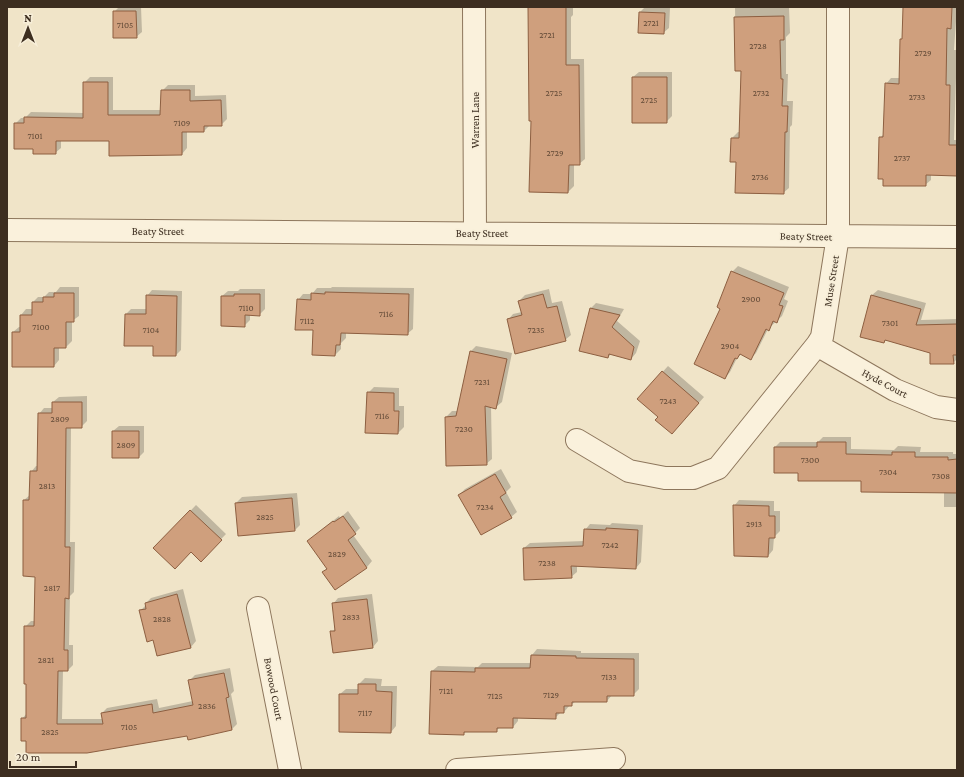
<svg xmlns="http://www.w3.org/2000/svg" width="964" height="777" font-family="'Crimson Pro',serif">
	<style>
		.shadow { fill: #0003 }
		.building { fill: #cf9f7d; stroke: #8d5f41 }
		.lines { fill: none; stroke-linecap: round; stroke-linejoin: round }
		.minor-casing { stroke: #8d765c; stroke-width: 24 }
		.minor { stroke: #faf1dc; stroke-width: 22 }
		.labels { text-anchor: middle; stroke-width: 3; stroke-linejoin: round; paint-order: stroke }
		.number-label { font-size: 9px; fill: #624a37 }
		.street-label { font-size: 11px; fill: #3d2e20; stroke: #f7eed8 }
	</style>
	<rect width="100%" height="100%" fill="#f0e4c8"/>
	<path class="shadow" d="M 119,7 L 141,7 L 142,32 L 136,37 L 114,12 Z
		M 529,7 L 573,7 L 573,15 L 571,17 L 571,59 L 584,59 L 585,159 L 579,164 L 574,164 L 574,186 L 568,192 L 530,191 L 532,120 Z
		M 645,7 L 670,8 L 669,28 L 663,33 L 640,12 Z
		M 735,7 L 789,7 L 790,33 L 786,37 L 786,74 L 788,74 L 787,101 L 793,101 L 792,125 L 790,127 L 789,188 L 783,193 L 737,161 L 732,138 L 738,132 L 740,132 L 742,70 L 736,70 Z
		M 904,7 L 957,7 L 954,50 L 957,50 L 957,78 L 956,78 L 954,140 L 957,140 L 957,175 L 931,174 L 931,180 L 925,185 L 880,138 L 884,134 L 886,84 L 891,78 L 900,78 L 901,40 L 903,38 Z
		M 639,72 L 672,72 L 672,116 L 666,122 L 633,77 Z
		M 90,77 L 113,77 L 113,110 L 162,110 L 162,91 L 168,85 L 195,85 L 195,96 L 226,95 L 227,119 L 221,125 L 210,125 L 204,131 L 187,131 L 187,148 L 182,154 L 110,140 L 61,140 L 61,148 L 55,153 L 34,148 L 15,124 L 21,118 L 25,118 L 31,112 L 84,113 L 84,83 Z
		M 738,266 L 789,287 L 784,299 L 788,301 L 782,316 L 768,329 L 756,353 L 751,358 L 741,354 L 737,358 L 730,372 L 725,378 L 722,308 L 732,272 Z
		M 60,287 L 79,287 L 79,316 L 72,321 L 72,341 L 66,347 L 59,347 L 59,360 L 54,366 L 13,332 L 19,327 L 21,327 L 21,315 L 26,309 L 33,309 L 33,302 L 38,297 L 44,297 L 49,292 L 56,292 Z
		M 332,287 L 414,288 L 413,329 L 407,334 L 346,333 L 346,338 L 341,343 L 341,349 L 335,355 L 314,329 L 298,300 L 303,294 L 312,294 L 317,288 L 331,288 Z
		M 240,289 L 265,289 L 265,309 L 260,314 L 250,314 L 250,320 L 244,326 L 222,296 L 228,291 L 238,291 Z
		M 549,289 L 552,303 L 562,301 L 571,335 L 565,340 L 508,320 L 513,314 L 522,312 L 519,301 L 525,295 Z
		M 152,290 L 182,291 L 181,350 L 176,355 L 154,345 L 126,314 L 131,309 L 147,309 L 147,296 Z
		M 878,290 L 926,303 L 921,320 L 957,319 L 957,359 L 953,363 L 931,352 L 886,340 L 884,342 L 861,336 L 872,295 Z
		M 596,303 L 624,309 L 617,321 L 640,341 L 636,353 L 631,359 L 611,354 L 608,357 L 581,350 L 591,308 Z
		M 476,346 L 512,353 L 502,402 L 496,407 L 491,406 L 492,459 L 486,464 L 446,417 L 452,411 L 458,411 L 470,352 Z
		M 668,366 L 704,397 L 678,427 L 659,417 L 638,399 Z
		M 374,387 L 399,388 L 399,406 L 404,406 L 404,427 L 398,433 L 366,432 L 368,393 Z
		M 87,396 L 87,421 L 81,427 L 71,427 L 70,542 L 75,542 L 74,592 L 70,596 L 69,645 L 73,645 L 73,665 L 68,670 L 63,670 L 62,719 L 103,719 L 102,713 L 107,708 L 157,699 L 159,708 L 193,701 L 189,681 L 195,675 L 230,668 L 234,691 L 231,694 L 237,724 L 232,729 L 188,739 L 188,735 L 27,740 L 22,719 L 27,713 L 25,627 L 31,621 L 35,621 L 36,576 L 24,500 L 30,495 L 31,472 L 36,466 L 38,466 L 39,414 L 44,408 L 53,408 L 53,402 L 59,397 Z
		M 119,426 L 144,426 L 144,452 L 139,457 L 113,431 Z
		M 823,437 L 851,437 L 851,449 L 894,450 L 898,446 L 921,447 L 920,452 L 953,452 L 953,454 L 957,454 L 957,507 L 944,507 L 944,492 L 862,480 L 799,472 L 775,447 L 780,442 L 818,442 Z
		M 501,469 L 511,487 L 506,492 L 517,512 L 511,517 L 459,495 L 465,489 Z
		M 297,493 L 300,525 L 295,530 L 236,503 L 242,497 Z
		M 739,500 L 774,501 L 774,511 L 780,511 L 780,531 L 774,537 L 773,550 L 768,556 L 734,506 Z
		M 196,505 L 226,534 L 201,560 L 191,551 L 155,548 Z
		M 348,511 L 360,528 L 353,535 L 372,561 L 367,567 L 336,589 L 324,572 L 327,568 L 308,541 L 339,516 L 340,518 Z
		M 612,523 L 643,525 L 641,562 L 636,568 L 577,565 L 577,572 L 571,577 L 524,548 L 530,543 L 584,541 L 585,530 L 590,524 L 610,525 Z
		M 183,589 L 196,641 L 191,647 L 154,639 L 140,611 L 146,605 L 146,603 L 151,598 Z
		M 372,594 L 378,641 L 373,647 L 332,632 L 336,628 L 333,604 L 338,598 Z
		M 537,649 L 581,651 L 581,653 L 639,653 L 639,689 L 633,695 L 612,695 L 607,701 L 576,701 L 571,705 L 570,705 L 564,712 L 561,712 L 555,718 L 518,717 L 518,721 L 513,727 L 500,727 L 496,731 L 467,731 L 463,734 L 432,671 L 438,666 L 478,667 L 482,663 L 531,663 L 532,655 Z
		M 365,678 L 382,679 L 381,686 L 397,686 L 396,726 L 391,732 L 340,694 L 346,689 L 359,689 L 359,684 Z"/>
	<path class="building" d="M 528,7 L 566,7 L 566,65 L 579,65 L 580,165 L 569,165 L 568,193 L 529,192 L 531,121 L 529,121 Z
		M 903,7 L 952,7 L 951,29 L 947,28 L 946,85 L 950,85 L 949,145 L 957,145 L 957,176 L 926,175 L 926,186 L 883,186 L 883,179 L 878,179 L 879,137 L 883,137 L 885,83 L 899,84 L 900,39 L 902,39 Z
		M 113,11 L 136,11 L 137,38 L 113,38 Z
		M 639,12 L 665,13 L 664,34 L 638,33 Z
		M 784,16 L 784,40 L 780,40 L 781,79 L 783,79 L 782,106 L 788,106 L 787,132 L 785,132 L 784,194 L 735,193 L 736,162 L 730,162 L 731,138 L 739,138 L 741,71 L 735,71 L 734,17 Z
		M 632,77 L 667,77 L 667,123 L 632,123 Z
		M 83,82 L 108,82 L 108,115 L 160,115 L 161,90 L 190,90 L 190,101 L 221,100 L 222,126 L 204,126 L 204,132 L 182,132 L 182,155 L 109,156 L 109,141 L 56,141 L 56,154 L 33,154 L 33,149 L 14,149 L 14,123 L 24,123 L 24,117 L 83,118 Z
		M 731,271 L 784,293 L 779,305 L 783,306 L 777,323 L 773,321 L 769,331 L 766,329 L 751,360 L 740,354 L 737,359 L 735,358 L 725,379 L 694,364 L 720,309 L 717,307 Z
		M 325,292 L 409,294 L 408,335 L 341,333 L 340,345 L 336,345 L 335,356 L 312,355 L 313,330 L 295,330 L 297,299 L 311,300 L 311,293 L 325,294 Z
		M 54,293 L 74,293 L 74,322 L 66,322 L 66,348 L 54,348 L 54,367 L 12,367 L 12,332 L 20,332 L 20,315 L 32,315 L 32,302 L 43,302 L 43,297 L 54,297 Z
		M 234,294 L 260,294 L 260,316 L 245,315 L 245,327 L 221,326 L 221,296 L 234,296 Z
		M 543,294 L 547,308 L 557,306 L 566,341 L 515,354 L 507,319 L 522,315 L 518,301 Z
		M 146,295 L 177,296 L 176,356 L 153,356 L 153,346 L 124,346 L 125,314 L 146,314 Z
		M 871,295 L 921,309 L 916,325 L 957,324 L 957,355 L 953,355 L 954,364 L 930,364 L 930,353 L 885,340 L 884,343 L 860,337 Z
		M 590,308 L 620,315 L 612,327 L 634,347 L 631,360 L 609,354 L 608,358 L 579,351 Z
		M 470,351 L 507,359 L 496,409 L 485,406 L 487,465 L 446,466 L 445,417 L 456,416 Z
		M 662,371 L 699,403 L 672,434 L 655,420 L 658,417 L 637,399 Z
		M 367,392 L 394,393 L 394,411 L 399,411 L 398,434 L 365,433 Z
		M 52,402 L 82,402 L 82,428 L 66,428 L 65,547 L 70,547 L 69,599 L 65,598 L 64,650 L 68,650 L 68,671 L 58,671 L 57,724 L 103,724 L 101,713 L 152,704 L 153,713 L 193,705 L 188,680 L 224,673 L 229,697 L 226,698 L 232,730 L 188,740 L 187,736 L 87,753 L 26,753 L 26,741 L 21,741 L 21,718 L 26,718 L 26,684 L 24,684 L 24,626 L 34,626 L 35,577 L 23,576 L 23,500 L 29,500 L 30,471 L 37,471 L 38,413 L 52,413 Z
		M 112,431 L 139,431 L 139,458 L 112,458 Z
		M 817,442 L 846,442 L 846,454 L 892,455 L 892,452 L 915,452 L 915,457 L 948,457 L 948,460 L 957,459 L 957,493 L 861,492 L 861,481 L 798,481 L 798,473 L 774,473 L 774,447 L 817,447 Z
		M 495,474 L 506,493 L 500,497 L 512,518 L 481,535 L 458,495 Z
		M 292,498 L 295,531 L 238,536 L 235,503 Z
		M 733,505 L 769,506 L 769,516 L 775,516 L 775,538 L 769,538 L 768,557 L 734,556 Z
		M 190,510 L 222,540 L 201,562 L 191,552 L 175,569 L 153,548 Z
		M 343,516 L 356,534 L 348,540 L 367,568 L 335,590 L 322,572 L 327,569 L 307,541 L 333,521 L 334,522 Z
		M 606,528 L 638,530 L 636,569 L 571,566 L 572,578 L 524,580 L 523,548 L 583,546 L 584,529 L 606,530 Z
		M 177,594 L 191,648 L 157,656 L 153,640 L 147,642 L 139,610 L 146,609 L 145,603 Z
		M 367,599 L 373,648 L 333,653 L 330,631 L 335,631 L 332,603 Z
		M 531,655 L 576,656 L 576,658 L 634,659 L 634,696 L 607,696 L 607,702 L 572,702 L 572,706 L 564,706 L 564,713 L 556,713 L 556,719 L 513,718 L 513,728 L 497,728 L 497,732 L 464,732 L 464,735 L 429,734 L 431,671 L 475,672 L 475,668 L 530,668 Z
		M 358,684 L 376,684 L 376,691 L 392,692 L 391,733 L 339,732 L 339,694 L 358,694 Z"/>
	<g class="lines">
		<defs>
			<path id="minor" d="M 474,7 L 475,233
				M 7,230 L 957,237
				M 817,345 L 895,390 L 936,407 L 957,410
				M 577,440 L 629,471 L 665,478 L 693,478 L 718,468 L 817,345 L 822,337 L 838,236 L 838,7
				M 258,608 L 290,770
				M 457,770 L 614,759"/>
		</defs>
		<use href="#minor" class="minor-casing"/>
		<use href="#minor" class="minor"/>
	</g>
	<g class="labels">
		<g class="number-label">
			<text x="651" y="26">2721</text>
			<text x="125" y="28">7105</text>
			<text x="547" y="38">2721</text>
			<text x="758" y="49">2728</text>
			<text x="923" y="56">2729</text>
			<text x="554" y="96">2725</text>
			<text x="761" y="96">2732</text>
			<text x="917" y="100">2733</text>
			<text x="649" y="103">2725</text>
			<text x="182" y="126">7109</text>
			<text x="35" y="139">7101</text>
			<text x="555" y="156">2729</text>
			<text x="902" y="161">2737</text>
			<text x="760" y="180">2736</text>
			<text x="751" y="302">2900</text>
			<text x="246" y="311">7110</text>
			<text x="386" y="317">7116</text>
			<text x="307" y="324">7112</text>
			<text x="890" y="326">7301</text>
			<text x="41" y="330">7100</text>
			<text x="151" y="333">7104</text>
			<text x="536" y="333">7235</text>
			<text x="730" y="349">2904</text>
			<text x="482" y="385">7231</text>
			<text x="668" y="404">7243</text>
			<text x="382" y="419">7116</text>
			<text x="60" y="422">2809</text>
			<text x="464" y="432">7230</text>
			<text x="126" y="448">2809</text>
			<text x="810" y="463">7300</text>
			<text x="888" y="475">7304</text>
			<text x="941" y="479">7308</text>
			<text x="47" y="489">2813</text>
			<text x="485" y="510">7234</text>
			<text x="265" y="520">2825</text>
			<text x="754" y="527">2913</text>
			<text x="610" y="548">7242</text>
			<text x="337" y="557">2829</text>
			<text x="547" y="566">7238</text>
			<text x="52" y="591">2817</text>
			<text x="351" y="620">2833</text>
			<text x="162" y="622">2828</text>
			<text x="46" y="663">2821</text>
			<text x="609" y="680">7133</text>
			<text x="446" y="694">7121</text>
			<text x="551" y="698">7129</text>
			<text x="495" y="699">7125</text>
			<text x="207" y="709">2836</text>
			<text x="365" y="716">7117</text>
			<text x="129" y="730">7105</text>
			<text x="50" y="735">2825</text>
		</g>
		<g class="street-label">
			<text transform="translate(475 120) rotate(-90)" y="4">Warren Lane</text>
			<text x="158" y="235">Beaty Street</text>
			<text x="482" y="237">Beaty Street</text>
			<text transform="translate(806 236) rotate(1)" y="4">Beaty Street</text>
			<text transform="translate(831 281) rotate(-81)" y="4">Muse Street</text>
			<text transform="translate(885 383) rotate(28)" y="4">Hyde Court</text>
			<text transform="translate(274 689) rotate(79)" y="4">Bowood Court</text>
		</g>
	</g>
	<rect width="964" height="777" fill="none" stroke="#3d2e20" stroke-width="16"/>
	<g transform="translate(28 28)" stroke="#f7eed8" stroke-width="3" paint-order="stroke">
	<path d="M0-3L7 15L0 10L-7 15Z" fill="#3d2e20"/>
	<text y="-6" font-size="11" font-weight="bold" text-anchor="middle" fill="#3d2e20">N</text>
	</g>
	<path d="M10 761v6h66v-6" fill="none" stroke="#3d2e20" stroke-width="2"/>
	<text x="16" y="761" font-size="12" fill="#3d2e20" stroke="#f7eed8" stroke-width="3" paint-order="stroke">20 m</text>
</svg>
